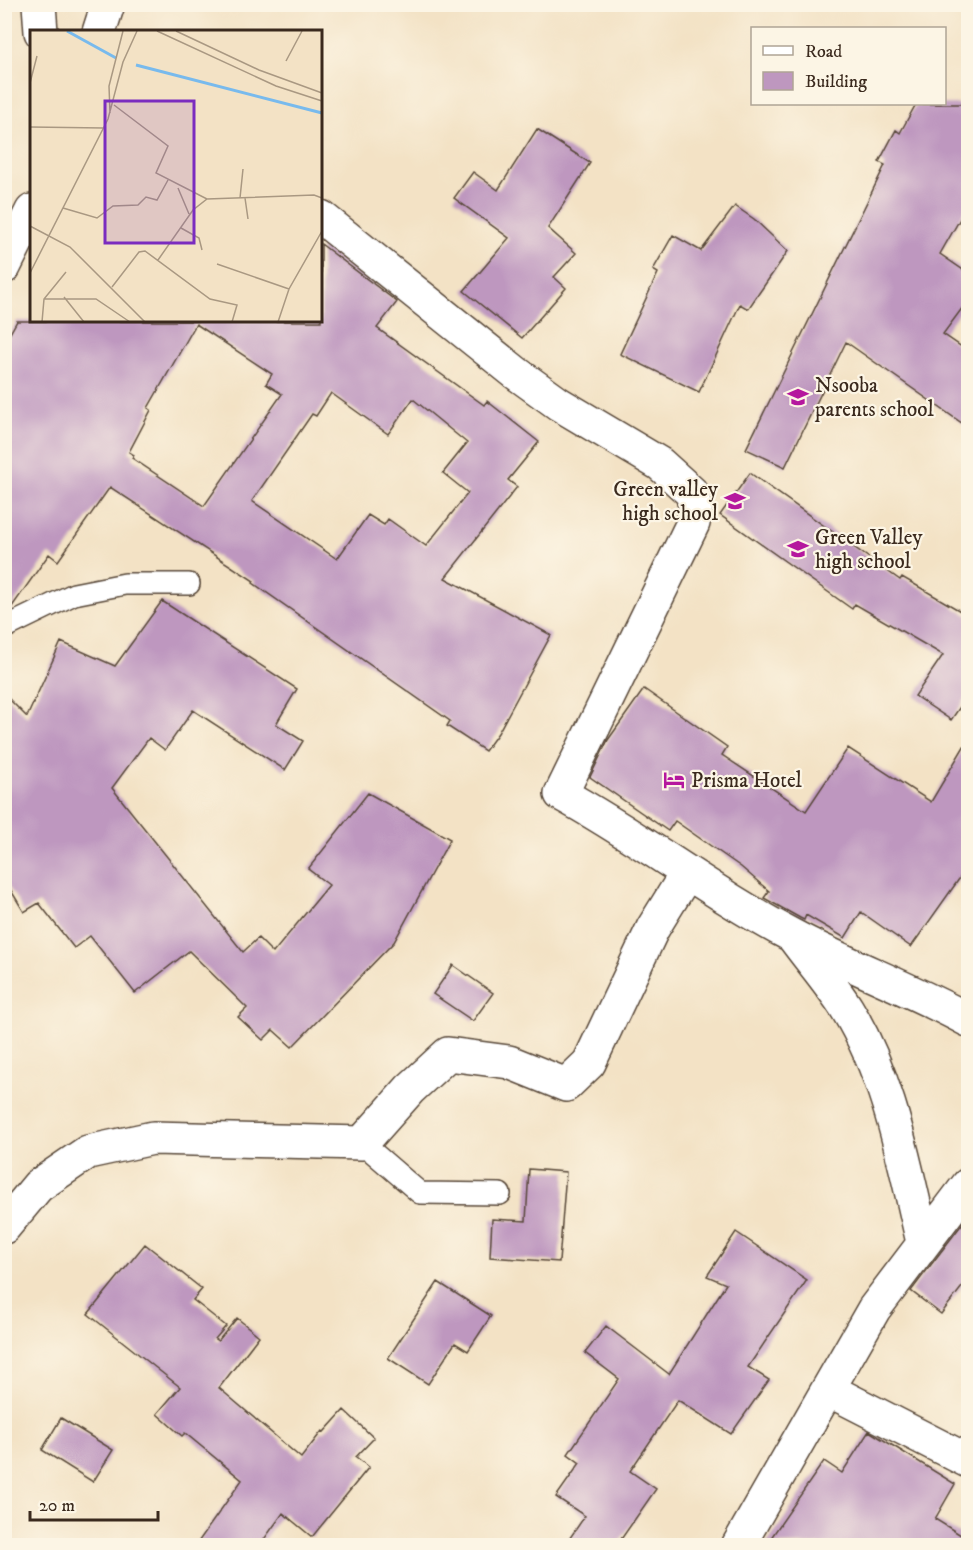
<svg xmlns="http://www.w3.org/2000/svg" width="973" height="1550" font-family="'IM FELL DW Pica',serif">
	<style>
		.building { fill: #be97bf; fill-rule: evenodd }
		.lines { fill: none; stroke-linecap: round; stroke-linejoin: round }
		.service-casing { stroke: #574637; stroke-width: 24 }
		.minor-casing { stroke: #574637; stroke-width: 36 }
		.tertiary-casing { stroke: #574637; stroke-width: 36 }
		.service { stroke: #fff; stroke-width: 21 }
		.minor { stroke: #fff; stroke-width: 33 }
		.tertiary { stroke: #fff; stroke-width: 33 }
		.labels { text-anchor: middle; stroke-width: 4.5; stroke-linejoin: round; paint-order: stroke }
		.poi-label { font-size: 21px; fill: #3b2a1e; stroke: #fcf5e5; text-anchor: start }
		.inset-river { fill: none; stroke: #78baed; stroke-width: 3 }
		.inset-road { fill: none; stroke: #a99882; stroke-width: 1.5 }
		.view { fill: #7b2cbf; fill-opacity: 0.15; stroke: #7b2cbf; stroke-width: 3 }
		.inset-edge { fill: none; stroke: #3b2a1e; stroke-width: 3 }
	</style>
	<rect width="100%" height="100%" fill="#fcf5e5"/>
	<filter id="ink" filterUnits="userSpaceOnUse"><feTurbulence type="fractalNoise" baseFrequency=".0167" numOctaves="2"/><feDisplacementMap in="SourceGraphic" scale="12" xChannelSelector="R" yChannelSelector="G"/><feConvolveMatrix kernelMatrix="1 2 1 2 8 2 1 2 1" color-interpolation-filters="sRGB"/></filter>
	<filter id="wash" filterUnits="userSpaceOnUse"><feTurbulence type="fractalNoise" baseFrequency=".008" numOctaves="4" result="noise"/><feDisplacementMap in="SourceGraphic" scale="24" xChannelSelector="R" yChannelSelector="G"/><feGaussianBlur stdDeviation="1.35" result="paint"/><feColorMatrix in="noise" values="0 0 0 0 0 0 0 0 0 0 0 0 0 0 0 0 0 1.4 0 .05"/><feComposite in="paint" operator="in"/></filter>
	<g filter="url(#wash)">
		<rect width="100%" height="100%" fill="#f3e2c5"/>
		<g id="blocks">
			<path class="building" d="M 916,104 L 969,104 L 969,203 L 940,254 L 969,274 L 969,299 L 943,334 L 969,352 L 969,428 L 846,342 L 785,467 L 746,449 L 885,165 L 879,162 L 896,130 L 900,133 Z
				M 537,129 L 590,163 L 548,228 L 576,253 L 554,277 L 566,288 L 522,338 L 464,291 L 509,238 L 454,198 L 473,172 L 498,190 Z
				M 735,206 L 754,219 L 788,251 L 748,309 L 740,304 L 699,392 L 620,354 L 658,273 L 653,270 L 673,235 L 701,251 Z
				M 321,244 L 397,302 L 377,328 L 484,405 L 487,401 L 539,442 L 508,480 L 517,487 L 445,578 L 551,635 L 498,733 L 485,751 L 447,726 L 450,721 L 253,583 L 254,581 L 110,487 L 58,561 L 49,554 L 9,611 L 4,614 L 4,344 L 17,321 L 321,321 ZM 196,324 L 272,374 L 266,384 L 282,394 L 204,506 L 132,458 L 134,455 L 129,452 L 151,410 L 148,408 ZM 331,393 L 388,434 L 413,399 L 467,443 L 443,473 L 468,493 L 426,546 L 388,519 L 384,525 L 368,515 L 337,559 L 252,501 L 312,414 L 316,416 Z
				M 750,473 L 900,580 L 902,577 L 969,616 L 969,694 L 951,720 L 915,696 L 943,655 L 855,604 L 852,609 L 720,515 Z
				M 162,601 L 297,689 L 276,724 L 303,741 L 285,770 L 193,710 L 165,750 L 149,738 L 112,788 L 243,952 L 258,938 L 273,953 L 329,885 L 308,869 L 368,793 L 450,839 L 394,942 L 292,1047 L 273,1030 L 263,1040 L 238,1017 L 247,1008 L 189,951 L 135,993 L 90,936 L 74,948 L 39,903 L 24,912 L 4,879 L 4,694 L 27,717 L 61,642 L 115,666 Z
				M 644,689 L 727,747 L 722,755 L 806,811 L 848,748 L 931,802 L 969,738 L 969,865 L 911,947 L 861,912 L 845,938 L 806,915 L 804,920 L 800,918 L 764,898 L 769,891 L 741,867 L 675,821 L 668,831 L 590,777 L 608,740 Z
				M 453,965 L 493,993 L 473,1021 L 433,994 Z
				M 529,1169 L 566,1172 L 559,1262 L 490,1257 L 492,1219 L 526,1221 Z
				M 969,1215 L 969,1278 L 941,1314 L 911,1291 Z
				M 736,1232 L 807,1280 L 748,1367 L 769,1380 L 731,1434 L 678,1400 L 630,1471 L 656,1489 L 617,1545 L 565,1545 L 585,1516 L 556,1497 L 580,1463 L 568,1454 L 619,1379 L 585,1353 L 606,1326 L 669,1374 L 726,1284 L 707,1276 Z
				M 145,1244 L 202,1289 L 193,1300 L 226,1326 L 215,1339 L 218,1341 L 237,1318 L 259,1336 L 219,1388 L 301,1458 L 322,1431 L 324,1432 L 344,1410 L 374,1438 L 356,1457 L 369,1467 L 312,1537 L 283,1513 L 260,1545 L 196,1545 L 242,1480 L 185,1433 L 182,1436 L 157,1414 L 180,1387 L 88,1314 Z
				M 438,1282 L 491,1316 L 468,1351 L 455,1343 L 428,1384 L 388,1358 Z
				M 61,1418 L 113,1450 L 93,1482 L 42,1450 Z
				M 869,1431 L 955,1484 L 935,1519 L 969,1540 L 969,1545 L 766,1545 L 824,1461 L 842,1473 Z"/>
		</g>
	</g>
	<g filter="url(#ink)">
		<use href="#blocks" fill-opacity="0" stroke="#574637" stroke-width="1.5"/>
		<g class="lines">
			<defs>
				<path id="service" d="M 4,628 L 74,594 L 125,584 L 189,584
					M 362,1143 L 420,1193 L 500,1194"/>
				<path id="minor" d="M 39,4 L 41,32
					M 321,217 L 516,373 L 559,404 L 660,464 L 692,493 L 696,510 L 693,523 L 561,794 C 640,837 711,893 791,935 C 849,966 911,989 968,1020
					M 795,939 C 812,962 832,985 847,1009 C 890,1079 904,1163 923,1242
					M 4,1227 L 38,1186 L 88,1152 L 153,1138 L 362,1143 L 410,1089 L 448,1054 L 509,1062 L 566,1085 L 589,1063 L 653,928 L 687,873
					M 829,1390 L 968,1461
					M 738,1546 L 874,1309 L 968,1185"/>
				<path id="tertiary" d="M 99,32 L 108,4
					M 4,267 L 32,211"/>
			</defs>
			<use href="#service" class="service-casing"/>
			<use href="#minor" class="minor-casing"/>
			<use href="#tertiary" class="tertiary-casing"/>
			<use href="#service" class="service"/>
			<use href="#minor" class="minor"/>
			<use href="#tertiary" class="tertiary"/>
		</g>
	</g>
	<defs>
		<symbol id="school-bare" viewBox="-9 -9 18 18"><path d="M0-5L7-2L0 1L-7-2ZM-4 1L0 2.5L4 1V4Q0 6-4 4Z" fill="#b5179e" stroke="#fcf5e5" stroke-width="2.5" paint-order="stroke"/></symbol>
		<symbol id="hotel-bare" viewBox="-9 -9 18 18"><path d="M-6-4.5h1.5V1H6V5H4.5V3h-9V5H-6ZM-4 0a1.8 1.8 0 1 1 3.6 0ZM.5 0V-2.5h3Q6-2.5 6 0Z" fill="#b5179e" stroke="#fcf5e5" stroke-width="2.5" paint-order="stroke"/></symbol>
	</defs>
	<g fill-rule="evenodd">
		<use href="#school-bare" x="783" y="382" width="30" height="30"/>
		<use href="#school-bare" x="720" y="486" width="30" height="30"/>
		<use href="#school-bare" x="783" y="534" width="30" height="30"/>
		<use href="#hotel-bare" x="659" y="765" width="30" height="30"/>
	</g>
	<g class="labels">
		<g class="poi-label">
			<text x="815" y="392">Nsooba<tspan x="815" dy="24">parents school</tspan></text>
			<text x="718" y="496" text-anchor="end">Green valley<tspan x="718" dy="24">high school</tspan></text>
			<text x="815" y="544">Green Valley<tspan x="815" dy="24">high school</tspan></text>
			<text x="691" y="787">Prisma Hotel</text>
		</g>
	</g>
	<g transform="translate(30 30)">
		<rect width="292" height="292" fill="#f3e2c5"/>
		<path class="inset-river" d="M 37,1 L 86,28M 106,35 L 292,83"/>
		<path class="inset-road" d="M 127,1 L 246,56 L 292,71M 146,1 L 229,40 L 292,63M 256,31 L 272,1M 0,53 L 7,26M 84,75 L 138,116 L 126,143 L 177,169M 80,83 L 79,56 L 93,1M 0,97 L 74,98M 148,158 L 159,184M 210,168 L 213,139M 215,168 L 218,189M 33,178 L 67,188 L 83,176 L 108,175 L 116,167 L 127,170 L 138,150M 0,196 L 40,217 L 115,292M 151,198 L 169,208 L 172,220M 128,230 L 163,180 L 177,169 L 284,165 L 292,168M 187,234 L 259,259M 0,243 L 78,89 L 93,32 L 107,1M 82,257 L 109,222 L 115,221 L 180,269 L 207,275 L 202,292M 34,267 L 54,292M 14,269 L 66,269 L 100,292M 12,292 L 14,269 L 36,242M 248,292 L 259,259 L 292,201"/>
		<path class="view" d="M 75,71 L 164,71 L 164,213 L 75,213 Z"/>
		<rect width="292" height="292" class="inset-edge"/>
	</g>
	<rect width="973" height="1550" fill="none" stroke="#fcf5e5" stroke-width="24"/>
	<rect x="751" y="27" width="195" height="78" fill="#fcf5e5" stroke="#afa495" stroke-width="1.5"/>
	<rect x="763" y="46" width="30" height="9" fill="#ffffff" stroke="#afa495" stroke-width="1.5"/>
	<text x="805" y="57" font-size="18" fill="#3b2a1e">Road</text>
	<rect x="763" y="72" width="30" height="18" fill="#be97bf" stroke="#afa495" stroke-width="1.5"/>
	<text x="805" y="87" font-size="18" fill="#3b2a1e">Building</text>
	<path d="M30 1511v9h128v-9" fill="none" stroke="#3b2a1e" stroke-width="3"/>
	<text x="39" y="1511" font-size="18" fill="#3b2a1e" stroke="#fcf5e5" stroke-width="4.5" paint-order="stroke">20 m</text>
</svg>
